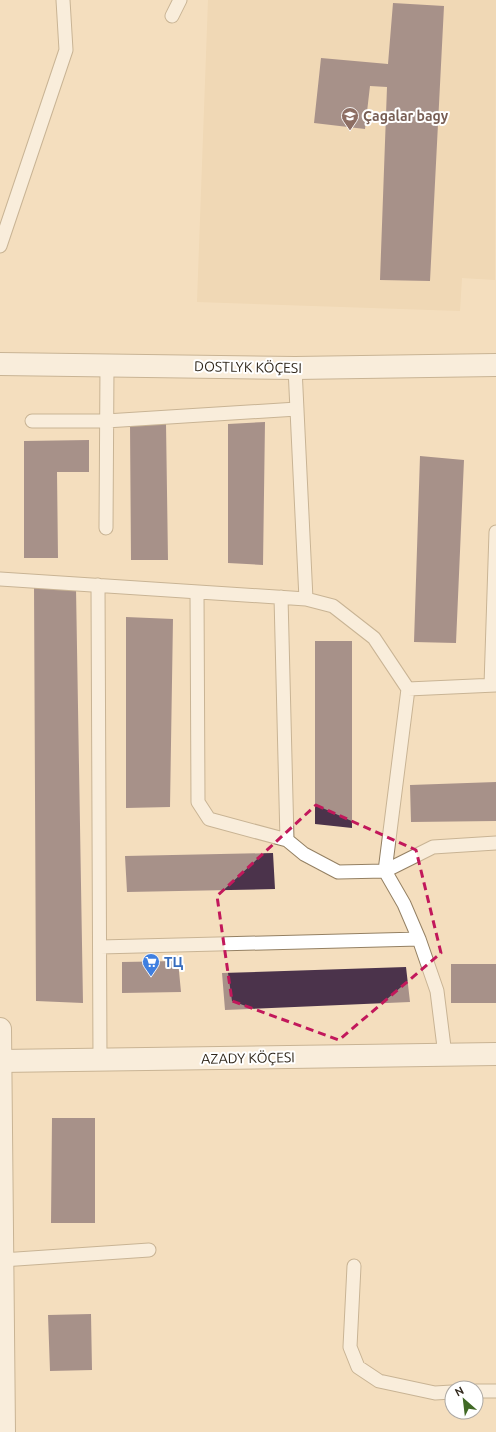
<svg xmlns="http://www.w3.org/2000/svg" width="496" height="1432" font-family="Ubuntu,sans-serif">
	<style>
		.built { fill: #ebd0aa }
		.building { fill: #4b334b }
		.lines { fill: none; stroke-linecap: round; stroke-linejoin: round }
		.lane-casing { stroke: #948063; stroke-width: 15 }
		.street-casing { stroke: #948063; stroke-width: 24 }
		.secondary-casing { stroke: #948063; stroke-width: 24 }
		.lane { stroke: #fff; stroke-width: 13 }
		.street { stroke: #fff; stroke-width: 22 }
		.secondary { stroke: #fff; stroke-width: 22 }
		.marked { fill: none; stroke: #c2185b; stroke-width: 3; stroke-dasharray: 8 5; stroke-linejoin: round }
		.labels { text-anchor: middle; stroke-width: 4; stroke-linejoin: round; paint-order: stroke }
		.education-label { font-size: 14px; font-weight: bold; fill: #785e54; stroke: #fff; text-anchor: start }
		.street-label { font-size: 14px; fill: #31281c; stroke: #fff }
		.shop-label { font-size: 14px; font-weight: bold; fill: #366cbe; stroke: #fff; text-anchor: start }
	</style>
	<rect width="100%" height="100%" fill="#f4debe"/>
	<path class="built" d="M 208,0 L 496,0 L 495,280 L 462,278 L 460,311 L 197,302 Z"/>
	<path class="building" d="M 393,3 L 444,6 L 430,281 L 380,280 L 387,87 L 370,86 L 365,129 L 314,123 L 321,58 L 388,64 Z
		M 265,422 L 263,565 L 228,563 L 228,424 Z
		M 166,423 L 168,560 L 131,560 L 130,424 Z
		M 89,440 L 89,472 L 57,472 L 58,558 L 24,558 L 24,441 Z
		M 420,456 L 464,460 L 456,643 L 414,642 Z
		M 34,585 L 76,588 L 83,1003 L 36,1001 Z
		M 126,617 L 173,619 L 170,807 L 126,808 Z
		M 315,641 L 352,641 L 352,828 L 315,824 Z
		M 496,782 L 496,821 L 411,822 L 410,785 Z
		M 273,853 L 275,889 L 127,892 L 125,856 Z
		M 178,961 L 181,992 L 122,993 L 122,962 Z
		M 451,964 L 496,964 L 496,1003 L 451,1003 Z
		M 406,967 L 410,1002 L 225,1010 L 222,973 Z
		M 52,1118 L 95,1118 L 95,1223 L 51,1223 Z
		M 91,1314 L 92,1370 L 50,1371 L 48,1315 Z"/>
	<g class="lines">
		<defs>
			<path id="lane" d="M 172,16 L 180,0
				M 0,246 L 66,50 L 63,0
				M 295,368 L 306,599 L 333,606 L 374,638 L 408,689 L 496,685
				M 32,421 L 106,421 L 297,409
				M 106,528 L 107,366
				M 0,579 L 306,599
				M 98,585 L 100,1060
				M 197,592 L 198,802 L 209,819 L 287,840 L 304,854 L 338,872 L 385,871 L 404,904 L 419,939 L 437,991 L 445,1055
				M 281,597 L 287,840
				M 491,685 L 496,532
				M 385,871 L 408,689
				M 385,871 L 433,847 L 496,843
				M 100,947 L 419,939
				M 2,1260 L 149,1250
				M 354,1266 L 350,1347 L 358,1367 L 379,1381 L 435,1393 L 452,1392
				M 476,1391 L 496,1391"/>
			<path id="street" d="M 0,364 L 295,368 L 496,365
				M 0,1029 L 4,1432"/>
			<path id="secondary" d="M 0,1061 L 496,1054"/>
		</defs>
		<use href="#lane" class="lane-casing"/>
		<use href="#street" class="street-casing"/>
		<use href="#secondary" class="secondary-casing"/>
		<use href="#lane" class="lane"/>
		<use href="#street" class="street"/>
		<use href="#secondary" class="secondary"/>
	</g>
	<path d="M0 0H496V1432H0ZM 316,805 L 416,850 L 441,953 L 339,1040 L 232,1001 L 217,896 Z" fill="#f4debe" fill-opacity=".55" fill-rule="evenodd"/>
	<path class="marked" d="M 316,805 L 416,850 L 441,953 L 339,1040 L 232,1001 L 217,896 Z"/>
	<defs>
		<symbol id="school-pin" viewBox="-11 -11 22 30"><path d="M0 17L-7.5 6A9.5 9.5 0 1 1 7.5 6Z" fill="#8d6e63" stroke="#fff"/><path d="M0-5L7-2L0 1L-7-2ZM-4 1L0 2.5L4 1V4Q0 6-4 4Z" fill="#fff"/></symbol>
		<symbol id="supermarket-pin" viewBox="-11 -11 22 30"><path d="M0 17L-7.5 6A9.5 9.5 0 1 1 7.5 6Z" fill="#3f7fe0" stroke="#fff"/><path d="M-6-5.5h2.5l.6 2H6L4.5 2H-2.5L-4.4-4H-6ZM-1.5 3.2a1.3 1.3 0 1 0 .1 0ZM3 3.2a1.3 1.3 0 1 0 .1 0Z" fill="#fff"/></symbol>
	</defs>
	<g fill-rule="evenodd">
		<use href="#school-pin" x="340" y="106" width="20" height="27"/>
		<use href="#supermarket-pin" x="141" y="952" width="20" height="27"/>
	</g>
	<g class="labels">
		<g class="education-label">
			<text x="363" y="121">Çagalar bagy</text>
		</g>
		<g class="street-label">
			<text transform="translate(248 367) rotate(1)" y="5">DOSTLYK KÖÇESI</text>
			<text transform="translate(248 1058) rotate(-1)" y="5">AZADY KÖÇESI</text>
		</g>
		<g class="shop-label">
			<text x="164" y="967">ТЦ</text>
		</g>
	</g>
	<g transform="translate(464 1400) rotate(332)"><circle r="19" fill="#ffffff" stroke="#ada9a4"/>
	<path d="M0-3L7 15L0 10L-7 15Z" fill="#406925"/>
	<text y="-6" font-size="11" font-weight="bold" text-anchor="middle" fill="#31281c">N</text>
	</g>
</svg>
